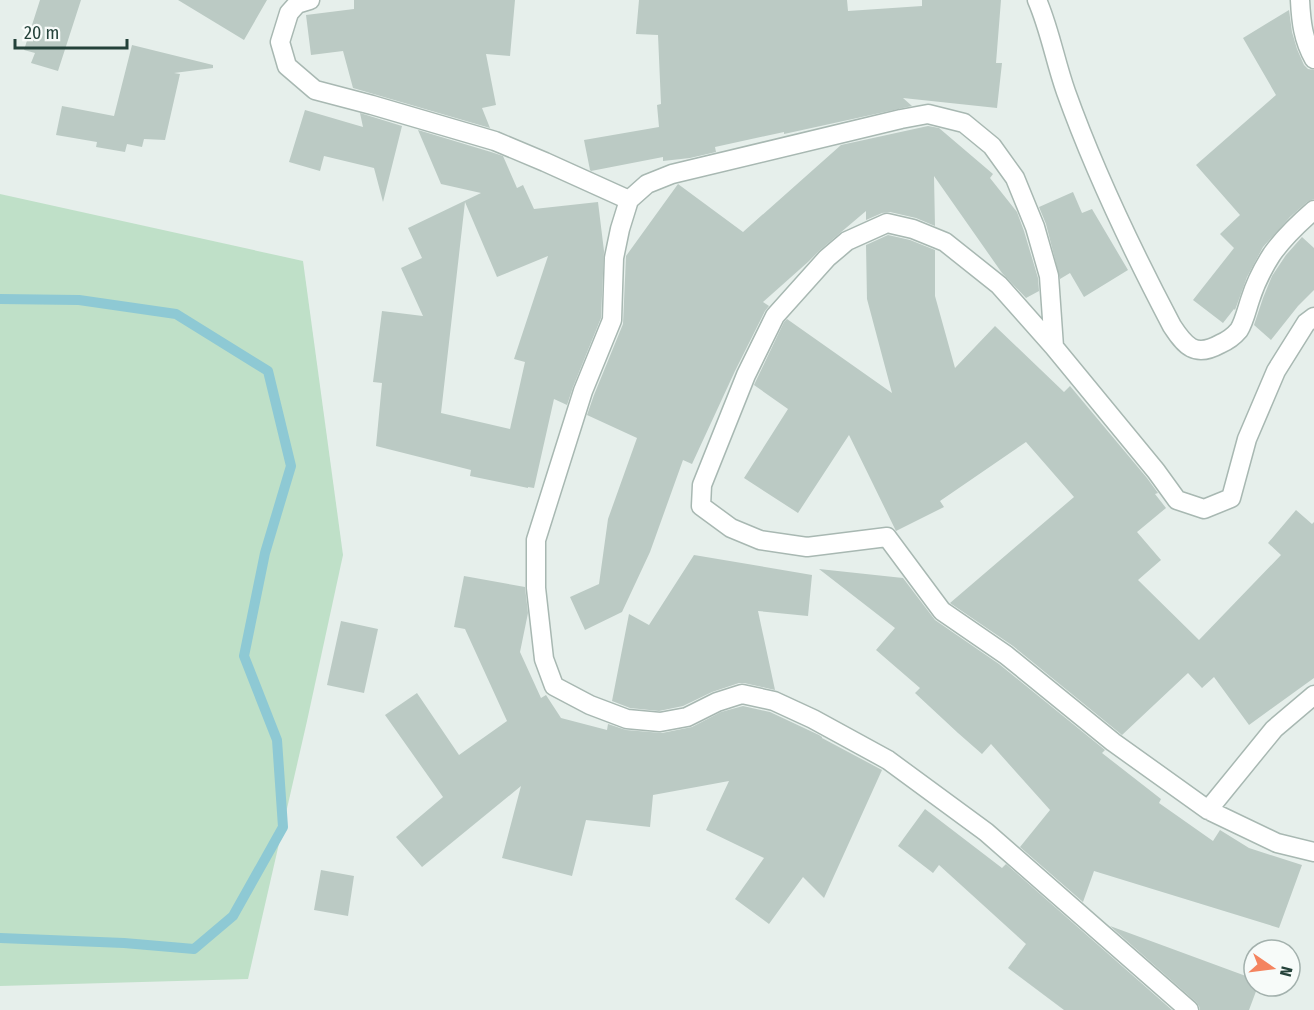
<svg xmlns="http://www.w3.org/2000/svg" width="1314" height="1010" font-family="'Fira Sans Condensed',sans-serif">
	<style>
		.green { fill: #bfe0c8 }
		.lines { fill: none; stroke-linecap: round; stroke-linejoin: round }
		.stream { stroke: #8ec9d4; stroke-width: 10 }
		.building { fill: #bbcac4; fill-rule: evenodd }
		.minor-casing { stroke: #a8b8b2; stroke-width: 21 }
		.minor { stroke: #fff; stroke-width: 18 }
	</style>
	<rect width="100%" height="100%" fill="#e6efeb"/>
	<path class="green" d="M 0,194 L 303,261 L 343,555 L 307,721 L 248,979 L 0,986 Z"/>
	<g class="lines">
		<path class="stream" d="M 0,299 L 79,300 L 176,314 L 268,371 L 291,466 L 265,553 L 244,656 L 277,740 L 283,827 L 233,916 L 194,949 L 124,943 L 0,938"/>
	</g>
	<path class="building" d="M 40,0 L 81,0 L 58,71 L 31,63 L 35,53 L 24,50 Z
		M 178,0 L 267,0 L 244,40 Z
		M 354,0 L 515,0 L 510,56 L 486,54 L 496,105 L 482,108 L 490,128 L 353,88 L 343,51 L 311,55 L 306,15 L 354,9 Z
		M 639,0 L 847,0 L 848,11 L 922,6 L 922,0 L 1001,0 L 996,63 L 1002,63 L 997,108 L 903,98 L 912,106 L 784,134 L 784,132 L 715,147 L 716,152 L 690,158 L 663,161 L 663,157 L 591,171 L 590,170 L 584,140 L 659,127 L 657,105 L 661,104 L 658,35 L 636,34 Z
		M 1289,10 L 1292,32 L 1297,49 L 1304,65 L 1308,69 L 1314,70 L 1314,199 L 1307,202 L 1290,217 L 1263,247 L 1247,277 L 1235,310 L 1234,309 L 1223,323 L 1193,300 L 1234,248 L 1220,234 L 1240,215 L 1196,165 L 1276,95 L 1243,38 Z
		M 132,45 L 213,65 L 213,68 L 174,73 L 180,74 L 165,140 L 144,139 L 142,147 L 127,144 L 125,152 L 96,147 L 97,142 L 56,135 L 62,106 L 114,116 Z
		M 305,110 L 363,127 L 360,113 L 402,126 L 383,202 L 374,168 L 324,156 L 320,171 L 289,162 Z
		M 928,126 L 939,128 L 993,174 L 990,178 L 1017,212 L 1024,231 L 1038,278 L 1039,291 L 1026,298 L 1002,273 L 934,176 L 935,226 L 916,218 L 890,212 L 882,213 L 866,220 L 866,211 L 820,250 L 808,262 L 763,302 L 769,306 L 765,311 L 735,371 L 692,464 L 683,460 L 650,552 L 622,612 L 585,630 L 570,597 L 599,584 L 608,519 L 637,438 L 587,415 L 594,395 L 623,324 L 626,256 L 678,184 L 743,232 L 841,145 Z
		M 418,130 L 491,152 L 503,156 L 517,188 L 523,185 L 534,209 L 598,202 L 604,251 L 601,318 L 573,387 L 567,405 L 554,399 L 534,488 L 528,487 L 528,488 L 470,476 L 471,470 L 376,446 L 382,383 L 373,382 L 382,311 L 423,316 L 401,268 L 422,258 L 408,228 L 481,193 L 441,184 ZM 465,202 L 497,277 L 548,256 L 514,359 L 525,362 L 510,429 L 441,413 Z
		M 1073,192 L 1082,213 L 1092,209 L 1128,270 L 1084,297 L 1070,273 L 1060,279 L 1046,224 L 1039,207 Z
		M 888,235 L 910,240 L 935,250 L 935,296 L 955,368 L 995,326 L 1064,392 L 1070,386 L 1147,478 L 1158,493 L 1155,494 L 1166,508 L 1137,532 L 1161,560 L 1138,580 L 1199,640 L 1281,555 L 1268,543 L 1296,510 L 1312,524 L 1314,522 L 1314,678 L 1249,725 L 1214,677 L 1202,688 L 1188,673 L 1122,735 L 1013,646 L 950,603 L 1074,497 L 1026,442 L 940,501 L 944,507 L 896,531 L 849,435 L 798,513 L 744,478 L 788,409 L 754,385 L 784,322 L 787,319 L 892,393 L 867,299 L 866,245 Z
		M 1302,237 L 1314,248 L 1314,290 L 1298,306 L 1271,340 L 1254,325 L 1263,298 L 1272,276 L 1286,255 Z
		M 694,555 L 812,575 L 808,616 L 758,611 L 775,690 L 744,683 L 739,683 L 712,692 L 683,706 L 659,711 L 630,708 L 612,701 L 629,614 L 649,625 Z
		M 819,569 L 903,578 L 935,620 L 999,664 L 1105,750 L 1102,753 L 1161,799 L 1159,803 L 1213,841 L 1220,830 L 1249,848 L 1302,865 L 1279,928 L 1094,871 L 1083,902 L 1020,847 L 1050,810 L 991,744 L 982,754 L 958,733 L 915,693 L 920,688 L 876,650 L 895,628 Z
		M 464,576 L 525,587 L 528,613 L 520,652 L 541,698 L 546,695 L 561,718 L 607,730 L 608,724 L 626,730 L 662,733 L 692,727 L 721,712 L 743,706 L 770,712 L 819,735 L 822,737 L 822,738 L 882,770 L 824,898 L 803,877 L 769,924 L 735,899 L 764,858 L 706,830 L 729,781 L 653,795 L 650,827 L 586,820 L 572,876 L 502,858 L 521,786 L 422,867 L 396,837 L 443,797 L 385,715 L 417,693 L 459,755 L 507,721 L 465,629 L 454,627 Z
		M 341,621 L 378,629 L 364,693 L 327,685 Z
		M 925,809 L 1002,868 L 1006,864 L 1172,1010 L 1064,1010 L 1008,968 L 1026,944 L 939,865 L 933,873 L 898,846 Z
		M 321,870 L 354,876 L 348,916 L 314,910 Z
		M 1110,926 L 1254,979 L 1254,986 L 1258,986 L 1249,1010 L 1200,1010 L 1199,1006 L 1196,1002 Z"/>
	<g class="lines">
		<defs>
			<path id="minor" d="M 310,0 L 297,4 L 289,13 L 280,42 L 287,66 L 315,90 L 372,105 L 495,141 L 545,162 L 629,200 L 647,184 L 672,174 L 901,119 L 928,114 L 964,123 L 992,146 L 1015,178 L 1035,227 L 1049,276 L 1054,347
				M 1037,0 C 1050,30 1055,61 1066,92 C 1095,173 1132,250 1172,326 C 1185,346 1195,358 1220,344 C 1227,341 1234,336 1239,330 C 1244,322 1247,309 1250,300 C 1255,284 1263,268 1272,254 C 1284,237 1299,223 1314,210
				M 1300,0 C 1301,21 1303,40 1314,59
				M 629,200 L 620,229 L 614,258 L 612,320 L 583,391 L 536,540 L 536,588 L 544,659 L 554,686 L 590,705 L 627,719 L 660,722 L 687,717 L 717,702 L 742,694 L 774,701 L 813,719 L 888,760 L 986,832 L 1189,1010
				M 1314,317 L 1306,323 L 1276,371 L 1247,439 L 1231,498 L 1204,509 L 1177,500 L 1156,471 L 1054,347 L 999,285 L 945,242 L 913,229 L 887,223 L 847,241 L 827,258 L 775,316 L 746,375 L 702,485 L 701,506 L 731,528 L 760,540 L 807,547 L 887,537 L 942,611 L 1006,655 L 1113,742 L 1208,810 L 1277,843 L 1314,852
				M 1208,810 L 1274,729 L 1314,695"/>
		</defs>
		<use href="#minor" class="minor-casing"/>
		<use href="#minor" class="minor"/>
	</g>
	<g transform="translate(1272 968) rotate(104)"><circle r="28" fill="#f7fbf9" stroke="#a3b1ad" stroke-width="1.5"/>
	<path d="M0-4.5L10 22L0 15L-10 22Z" fill="#f4845f"/>
	<text y="-9" font-size="16" font-weight="bold" text-anchor="middle" fill="#24423a">N</text>
	</g>
	<path d="M15 39v9h112v-9" fill="none" stroke="#24423a" stroke-width="3"/>
	<text x="24" y="39" font-size="18" fill="#24423a" stroke="#f7fbf9" stroke-width="4.5" paint-order="stroke">20 m</text>
</svg>
